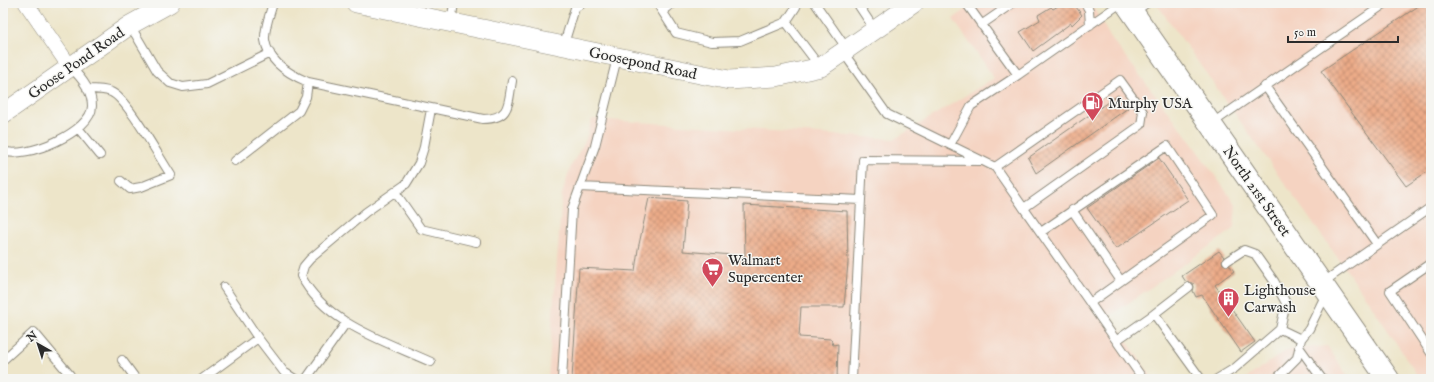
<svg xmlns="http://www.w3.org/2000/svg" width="1434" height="382" font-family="'IM FELL English',serif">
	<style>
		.built { fill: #f5d3c1 }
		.building { fill: url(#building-cross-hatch) }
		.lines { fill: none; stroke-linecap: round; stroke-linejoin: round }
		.service-casing { stroke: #8c887a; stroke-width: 10 }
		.minor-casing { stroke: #8c887a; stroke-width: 16 }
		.tertiary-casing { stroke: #8c887a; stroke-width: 20 }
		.secondary-casing { stroke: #8c887a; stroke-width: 24 }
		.service { stroke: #fff; stroke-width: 8 }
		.minor { stroke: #fff; stroke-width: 15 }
		.tertiary { stroke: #fff; stroke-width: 19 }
		.secondary { stroke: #fff; stroke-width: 22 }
		.labels { text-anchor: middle; stroke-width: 3; stroke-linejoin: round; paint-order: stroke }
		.street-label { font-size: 15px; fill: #2b2b2b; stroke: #f6f6f2 }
		.poi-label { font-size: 15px; fill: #2b2b2b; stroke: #f6f6f2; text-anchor: start }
	</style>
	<defs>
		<pattern id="building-cross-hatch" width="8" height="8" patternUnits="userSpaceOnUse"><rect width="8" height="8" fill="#ecab88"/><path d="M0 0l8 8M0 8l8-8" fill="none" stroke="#bf8b6f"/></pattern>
	</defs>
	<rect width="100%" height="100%" fill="#f6f6f2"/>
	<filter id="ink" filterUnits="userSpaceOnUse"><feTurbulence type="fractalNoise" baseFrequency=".025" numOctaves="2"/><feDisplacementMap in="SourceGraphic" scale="8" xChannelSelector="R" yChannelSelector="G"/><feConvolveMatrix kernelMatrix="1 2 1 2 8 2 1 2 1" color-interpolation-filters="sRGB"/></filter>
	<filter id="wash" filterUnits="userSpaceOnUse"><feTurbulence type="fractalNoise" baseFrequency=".012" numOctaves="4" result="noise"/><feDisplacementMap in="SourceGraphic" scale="16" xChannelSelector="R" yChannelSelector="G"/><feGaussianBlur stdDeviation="0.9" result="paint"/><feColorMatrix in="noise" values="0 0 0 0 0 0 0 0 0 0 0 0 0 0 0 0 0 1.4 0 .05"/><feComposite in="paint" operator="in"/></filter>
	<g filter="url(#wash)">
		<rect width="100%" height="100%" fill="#ede5c9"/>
		<path class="built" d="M 975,3 L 1091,3 L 1110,37 L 1183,131 L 1236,205 L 1234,229 L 1110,316 L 1153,379 L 548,379 L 562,194 L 571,166 L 586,139 L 592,119 L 895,139 L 994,78 L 953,19 Z
			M 1156,3 L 1431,3 L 1431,379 L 1420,379 L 1367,299 Z
			M 1327,346 L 1350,379 L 1245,379 L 1287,350 Z"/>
		<g id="blocks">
			<path class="building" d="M 1063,3 L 1073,3 L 1082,15 L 1072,25 L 1071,23 L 1033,51 L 1020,32 L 1040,20 L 1038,15 L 1051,7 L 1053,9 Z
				M 1423,3 L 1431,3 L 1431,169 L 1406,186 L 1321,71 Z
				M 1118,95 L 1128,108 L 1036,173 L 1028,158 Z
				M 1159,158 L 1188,200 L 1116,249 L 1087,208 Z
				M 649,198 L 687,201 L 683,251 L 745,256 L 744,205 L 847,211 L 848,263 L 844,307 L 801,307 L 799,337 L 831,339 L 833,345 L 838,344 L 837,379 L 572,379 L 579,268 L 635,271 L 638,249 Z
				M 1219,251 L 1224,257 L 1222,261 L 1223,264 L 1230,266 L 1234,271 L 1215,285 L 1255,342 L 1241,352 L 1202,295 L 1196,297 L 1193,291 L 1194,287 L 1193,283 L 1186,282 L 1182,276 Z"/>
		</g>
	</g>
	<g filter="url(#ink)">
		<use href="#blocks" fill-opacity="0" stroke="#8c887a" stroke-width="1"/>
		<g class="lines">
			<defs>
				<path id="service" d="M 273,3 C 270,14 264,29 265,40 C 268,62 291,75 308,82 L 483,119 C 511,119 508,103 512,81
					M 657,3 L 676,33 L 712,42 L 740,41 L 786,22 L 820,67
					M 815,3 L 847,49
					M 857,3 L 875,30
					M 966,3 L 1018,75 L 1121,3
					M 1085,3 L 1089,10 L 1090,25
					M 662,11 L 673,3
					M 1134,12 L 1147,3
					M 786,22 L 796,7 L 795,3
					M 451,23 L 454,3
					M 130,25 L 157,71 L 170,83 L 183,87 L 207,84 L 270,53
					M 981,25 L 1013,3
					M 563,47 L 575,8 L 582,3
					M 843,52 L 887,114 L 995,167 L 1143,379
					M 1265,86 L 1377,244
					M 87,89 C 95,89 104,89 111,92 C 127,98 160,159 171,175 L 141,187 L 130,189 L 121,181
					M 431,109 L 424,147 L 419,163 L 406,184 L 366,212 L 310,259 L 304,266 L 301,276 C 326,324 385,341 431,362
					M 1211,124 L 1386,3
					M 78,128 L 100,155
					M 950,145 L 971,106 L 1018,75
					M 3,151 C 25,160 92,132 92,106 C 92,91 81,77 70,67
					M 235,161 L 299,111 L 306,97 L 308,82
					M 995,167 L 1120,80 L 1143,112 L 1141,125 L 1024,208
					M 580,187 L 861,200
					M 395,192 L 421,229 L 476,242
					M 1072,210 L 1121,281
					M 1041,232 L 1167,146 L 1213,215 L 1090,303
					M 1431,263 L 1390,291 L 1431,353
					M 1322,283 L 1431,207
					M 224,287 L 258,338 L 284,372 L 295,379
					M 1154,314 L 1189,287
					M 1280,329 L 1301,339
					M 1117,340 L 1154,314 L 1201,379
					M 1299,347 L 1322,379
					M 3,360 L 34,332 L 70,375 L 65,379
					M 122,360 L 136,379
					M 202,379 L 258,338
					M 306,379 L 346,323
					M 562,379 L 572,209 L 595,146 L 617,58
					M 852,379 L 863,160 L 981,161
					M 1217,379 L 1235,368 L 1280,329 L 1286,303 L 1274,281 L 1255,254 L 1244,250 L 1227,261
					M 1276,379 L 1297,358 L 1301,339 L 1309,329 L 1326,294"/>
				<path id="minor" d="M 26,3 L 70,67"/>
				<path id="tertiary" d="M 356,3 L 729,80 L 776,77 L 821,67 L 914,3
					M 3,114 L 130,25 L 170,3"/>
				<path id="secondary" d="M 1126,3 L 1388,379"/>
			</defs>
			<use href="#service" class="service-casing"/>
			<use href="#minor" class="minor-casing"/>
			<use href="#tertiary" class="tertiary-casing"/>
			<use href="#secondary" class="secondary-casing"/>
			<use href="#service" class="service"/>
			<use href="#minor" class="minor"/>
			<use href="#tertiary" class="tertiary"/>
			<use href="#secondary" class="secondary"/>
		</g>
	</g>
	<defs>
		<symbol id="fuel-pin" viewBox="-11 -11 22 30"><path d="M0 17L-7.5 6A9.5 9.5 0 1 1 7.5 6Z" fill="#d1495b" stroke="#f6f6f2"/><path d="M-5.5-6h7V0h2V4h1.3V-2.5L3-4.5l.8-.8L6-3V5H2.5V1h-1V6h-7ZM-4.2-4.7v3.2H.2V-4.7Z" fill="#fff"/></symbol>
		<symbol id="supermarket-pin" viewBox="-11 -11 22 30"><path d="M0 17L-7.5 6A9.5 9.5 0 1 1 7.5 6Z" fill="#d1495b" stroke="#f6f6f2"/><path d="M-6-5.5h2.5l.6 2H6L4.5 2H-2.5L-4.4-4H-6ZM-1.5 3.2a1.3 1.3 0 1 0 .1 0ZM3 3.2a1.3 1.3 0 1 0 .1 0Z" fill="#fff"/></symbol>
		<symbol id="building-pin" viewBox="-11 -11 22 30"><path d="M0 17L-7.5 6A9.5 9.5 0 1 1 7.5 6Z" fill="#d1495b" stroke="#f6f6f2"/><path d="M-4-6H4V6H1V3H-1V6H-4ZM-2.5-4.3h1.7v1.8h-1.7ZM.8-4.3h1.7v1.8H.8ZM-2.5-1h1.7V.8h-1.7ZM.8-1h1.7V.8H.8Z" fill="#fff"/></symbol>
	</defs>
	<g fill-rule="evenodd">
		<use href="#fuel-pin" x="1080" y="90" width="25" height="34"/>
		<use href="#supermarket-pin" x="700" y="256" width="25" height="34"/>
		<use href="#building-pin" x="1216" y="286" width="25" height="34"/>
	</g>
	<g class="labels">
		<g class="street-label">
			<text transform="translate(76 63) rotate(-35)" y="5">Goose Pond Road</text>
			<text transform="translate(643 63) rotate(12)" y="5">Goosepond Road</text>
			<text transform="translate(1257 191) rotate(55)" y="5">North 21st Street</text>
		</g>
		<g class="poi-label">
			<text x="1108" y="108">Murphy USA</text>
			<text x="728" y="265">Walmart<tspan x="728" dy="17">Supercenter</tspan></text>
			<text x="1244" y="295">Lighthouse<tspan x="1244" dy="17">Carwash</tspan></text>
		</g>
	</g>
	<rect width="1434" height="382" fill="none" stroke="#f6f6f2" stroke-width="16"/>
	<g transform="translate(38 344) rotate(321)" stroke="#f6f6f2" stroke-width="3" paint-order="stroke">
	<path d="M0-3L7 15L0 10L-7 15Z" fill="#2b2b2b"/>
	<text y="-6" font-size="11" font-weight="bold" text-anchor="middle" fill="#2b2b2b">N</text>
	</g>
	<path d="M1288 36v6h110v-6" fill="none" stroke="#2b2b2b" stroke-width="2"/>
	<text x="1294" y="36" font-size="12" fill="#2b2b2b" stroke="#f6f6f2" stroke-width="3" paint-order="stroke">50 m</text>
</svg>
